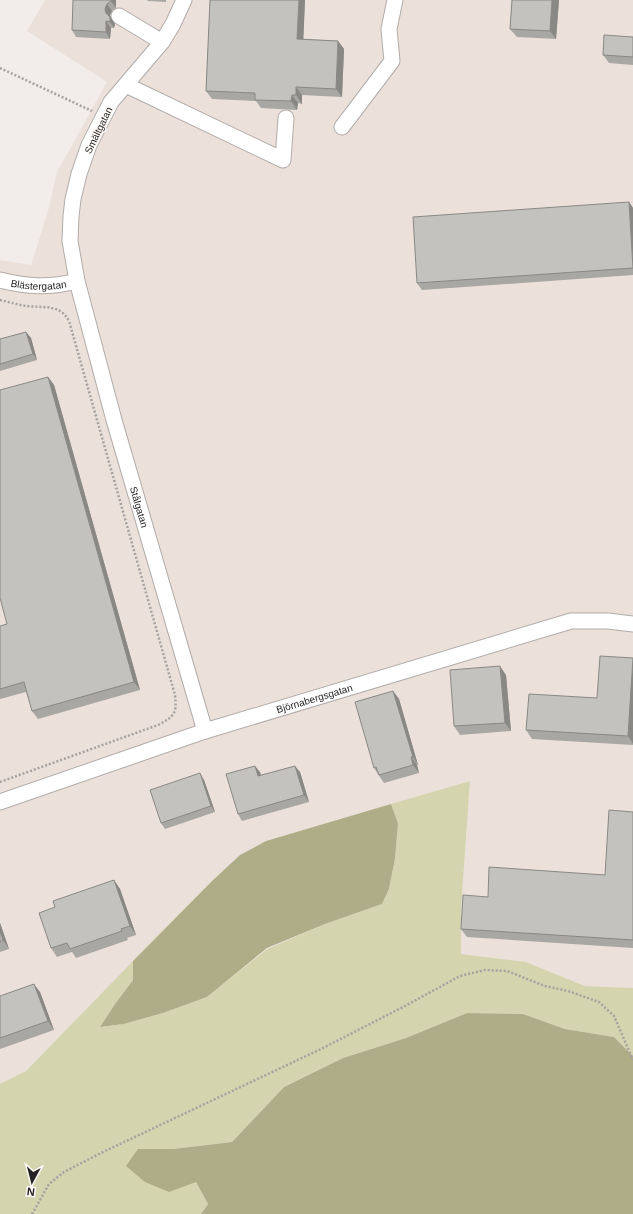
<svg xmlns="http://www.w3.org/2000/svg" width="633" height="1214" font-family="Arial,sans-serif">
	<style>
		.built { fill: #ece0da }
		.green { fill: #d4d4af }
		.forest { fill: #aead87 }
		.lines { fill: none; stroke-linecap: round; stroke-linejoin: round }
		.minor-casing { stroke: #b1acaa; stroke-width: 17 }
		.path { stroke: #a5a1a0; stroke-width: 2.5; stroke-dasharray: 2 2; stroke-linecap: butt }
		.minor { stroke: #fff; stroke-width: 15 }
		.wall { fill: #a9a7a3 }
		.shaded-wall { fill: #898885 }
		.building { fill: #c4c2be; stroke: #898885 }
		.labels { text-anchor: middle; stroke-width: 3; stroke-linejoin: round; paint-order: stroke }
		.street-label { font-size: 10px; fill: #252323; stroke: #fffbf9 }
	</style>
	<rect width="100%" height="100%" fill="#f2edeb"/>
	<path class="built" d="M 45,0 L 633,0 L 633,988 L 585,986 L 526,962 L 461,954 L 461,910 L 470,781 L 266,841 L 240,855 L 212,881 L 26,1071 L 0,1084 L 0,260 L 31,265 L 48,211 L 57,172 L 107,82 L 27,31 Z"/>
	<path class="green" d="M 470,781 L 461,910 L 461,954 L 526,962 L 585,986 L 633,988 L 633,1056 L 614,1037 L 565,1029 L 523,1014 L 467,1013 L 406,1038 L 343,1058 L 284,1087 L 232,1142 L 173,1149 L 138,1149 L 196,1182 L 208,1204 L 201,1214 L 0,1214 L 0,1084 L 26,1071 L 133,961 L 133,980 L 115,1004 L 100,1027 L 124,1024 L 163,1013 L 207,997 L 267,949 L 325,924 L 382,904 L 389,889 L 395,859 L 398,823 L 391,804 Z"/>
	<path class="forest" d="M 391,804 L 398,823 L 395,859 L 389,889 L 382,904 L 325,924 L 267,948 L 207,997 L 163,1013 L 124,1024 L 100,1027 L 115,1004 L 133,980 L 133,961 L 212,881 L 240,855 L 266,841 Z
		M 467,1013 L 523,1014 L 565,1029 L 614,1037 L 633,1056 L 633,1214 L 201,1214 L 208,1204 L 196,1182 L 169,1192 L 145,1182 L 126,1166 L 138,1149 L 173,1149 L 232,1142 L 284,1087 L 343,1058 L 406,1038 Z"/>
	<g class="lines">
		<defs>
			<g id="minor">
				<path id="s1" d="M 184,0 L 173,24 L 162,42 L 111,102 L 89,145 L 79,174 L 73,199 L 71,216 L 70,241 L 77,281 L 114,420 L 205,731"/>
				<path d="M 119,16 L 162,42"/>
				<path d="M 126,85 L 283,160 L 286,118"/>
				<path d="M 342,127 L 392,61 L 389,29 L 395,0"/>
				<path id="s2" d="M 0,280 C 28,287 49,288 77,281"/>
				<path id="s3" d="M 0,802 L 205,731 L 571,621 L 608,621 L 633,624"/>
			</g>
		</defs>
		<use href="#minor" class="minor-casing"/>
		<path class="path" d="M 0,68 L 92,111
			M 0,300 C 9,302 18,305 27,306 C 44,308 60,304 69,321 L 175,695 C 177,713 175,716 158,725 L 0,782
			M 32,1214 L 49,1184 L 64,1172 L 101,1153 L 321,1049 L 405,1006 L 460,976 L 485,970 L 507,971 L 545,986 L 568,991 L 599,1002 L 614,1016 L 633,1060"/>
		<use href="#minor" class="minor"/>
	</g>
	<path class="wall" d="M 73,0 L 116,0 L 116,8 L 112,11 L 110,15 L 111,18 L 115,24 L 114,28 L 111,28 L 110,39 L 76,37 L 72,30 Z
		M 147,0 L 166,0 L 166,2 L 148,1 Z
		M 210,0 L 305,0 L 303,39 L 338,41 L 344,49 L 342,97 L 302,95 L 302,104 L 298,103 L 297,110 L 261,108 L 256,101 L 212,99 L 206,91 Z
		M 512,0 L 559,0 L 556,39 L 517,37 L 510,29 Z
		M 633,37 L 633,65 L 609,63 L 603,55 Z
		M 629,202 L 633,208 L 633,275 L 422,290 L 417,283 Z
		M 26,332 L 31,338 L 37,360 L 0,371 L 0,339 Z
		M 48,377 L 54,385 L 140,690 L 38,719 L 32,711 L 26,692 L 0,699 L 0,626 L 7,624 Z
		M 633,659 L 633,745 L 532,739 L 526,730 L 597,698 Z
		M 506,675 L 511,731 L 460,735 L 454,726 Z
		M 393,691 L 399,699 L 418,765 L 417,765 L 419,773 L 384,783 L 374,768 Z
		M 260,772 L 261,775 L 300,772 L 309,802 L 242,821 L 238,814 Z
		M 204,780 L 215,812 L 165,829 L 161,823 Z
		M 633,812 L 633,948 L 467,937 L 461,929 L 488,897 L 605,875 Z
		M 114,880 L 120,889 L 136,935 L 127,938 L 128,940 L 76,958 L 72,952 L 57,957 L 51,948 L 55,907 Z
		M 0,923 L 9,949 L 0,952 Z
		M 40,992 L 54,1030 L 0,1049 L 0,996 Z"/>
	<path class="shaded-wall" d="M 111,0 L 116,0 L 116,8 L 111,1 Z
		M 299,0 L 305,0 L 303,48 L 297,39 Z
		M 552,0 L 559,0 L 556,39 L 550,31 Z
		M 107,4 L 112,11 L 110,15 L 111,18 L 115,24 L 114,28 L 110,22 L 106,13 L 105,9 Z
		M 106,21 L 111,28 L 110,39 L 106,32 Z
		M 338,41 L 344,49 L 342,97 L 336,89 Z
		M 296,87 L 302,95 L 302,104 L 296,95 Z
		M 292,95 L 298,103 L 297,110 L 291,101 Z
		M 629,202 L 633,208 L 633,263 Z
		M 26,332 L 31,338 L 37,360 L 33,354 Z
		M 48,377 L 54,385 L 140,690 L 134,682 Z
		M 633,658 L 633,744 L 628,736 Z
		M 500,666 L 506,675 L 511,731 L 505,723 Z
		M 393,691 L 399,699 L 418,765 L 413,757 Z
		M 411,757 L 417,765 L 419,773 L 413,765 Z
		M 255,766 L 260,772 L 263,783 L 258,776 Z
		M 295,766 L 300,772 L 309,802 L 304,795 Z
		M 200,773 L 204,780 L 215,812 L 211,806 Z
		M 114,880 L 120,889 L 136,935 L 130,926 Z
		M 0,923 L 9,949 L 3,940 L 0,931 Z
		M 34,984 L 40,992 L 54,1030 L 48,1021 Z"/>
	<path class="building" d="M 73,0 L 111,0 L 111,1 L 107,4 L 105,9 L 106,13 L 110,17 L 110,22 L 106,21 L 106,32 L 72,30 Z
		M 210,0 L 299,0 L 297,39 L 338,41 L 336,89 L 296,87 L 296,95 L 292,95 L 291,101 L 255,100 L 255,93 L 206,91 Z
		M 512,0 L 552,0 L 550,31 L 510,29 Z
		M 604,35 L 633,37 L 633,57 L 603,55 Z
		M 629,202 L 633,268 L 417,283 L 413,217 Z
		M 26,332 L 33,354 L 0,364 L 0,339 Z
		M 48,377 L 134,682 L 32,711 L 24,682 L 0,689 L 0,626 L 7,624 L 0,598 L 0,390 Z
		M 600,656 L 633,658 L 628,736 L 526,730 L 529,694 L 597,698 Z
		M 500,666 L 505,723 L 454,726 L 450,670 Z
		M 393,691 L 413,757 L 411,757 L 413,765 L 379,775 L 376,767 L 374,768 L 355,702 Z
		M 255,766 L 258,776 L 295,766 L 304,795 L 238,814 L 226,774 Z
		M 200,773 L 211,806 L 161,823 L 150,790 Z
		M 609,810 L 633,812 L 633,940 L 461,929 L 463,895 L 488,897 L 489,867 L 605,875 Z
		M 114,880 L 130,926 L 121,929 L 122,931 L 70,949 L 67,943 L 51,948 L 39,913 L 55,907 L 53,901 Z
		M 0,931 L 3,940 L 0,942 Z
		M 34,984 L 48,1021 L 0,1038 L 0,996 Z"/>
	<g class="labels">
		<g class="street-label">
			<text transform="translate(98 130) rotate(-64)" y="4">Smältgatan</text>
			<text dy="4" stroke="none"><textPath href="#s2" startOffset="39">Blästergatan</textPath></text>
			<text dy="4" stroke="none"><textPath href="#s1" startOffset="548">Stålgatan</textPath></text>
			<text dy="4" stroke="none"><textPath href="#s3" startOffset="331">Björnabergsgatan</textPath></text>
		</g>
	</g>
	<g transform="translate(32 1182) rotate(187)" stroke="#fffbf9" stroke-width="3" paint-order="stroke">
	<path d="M0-3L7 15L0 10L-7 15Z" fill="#252323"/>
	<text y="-6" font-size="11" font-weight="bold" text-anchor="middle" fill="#252323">N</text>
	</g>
</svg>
